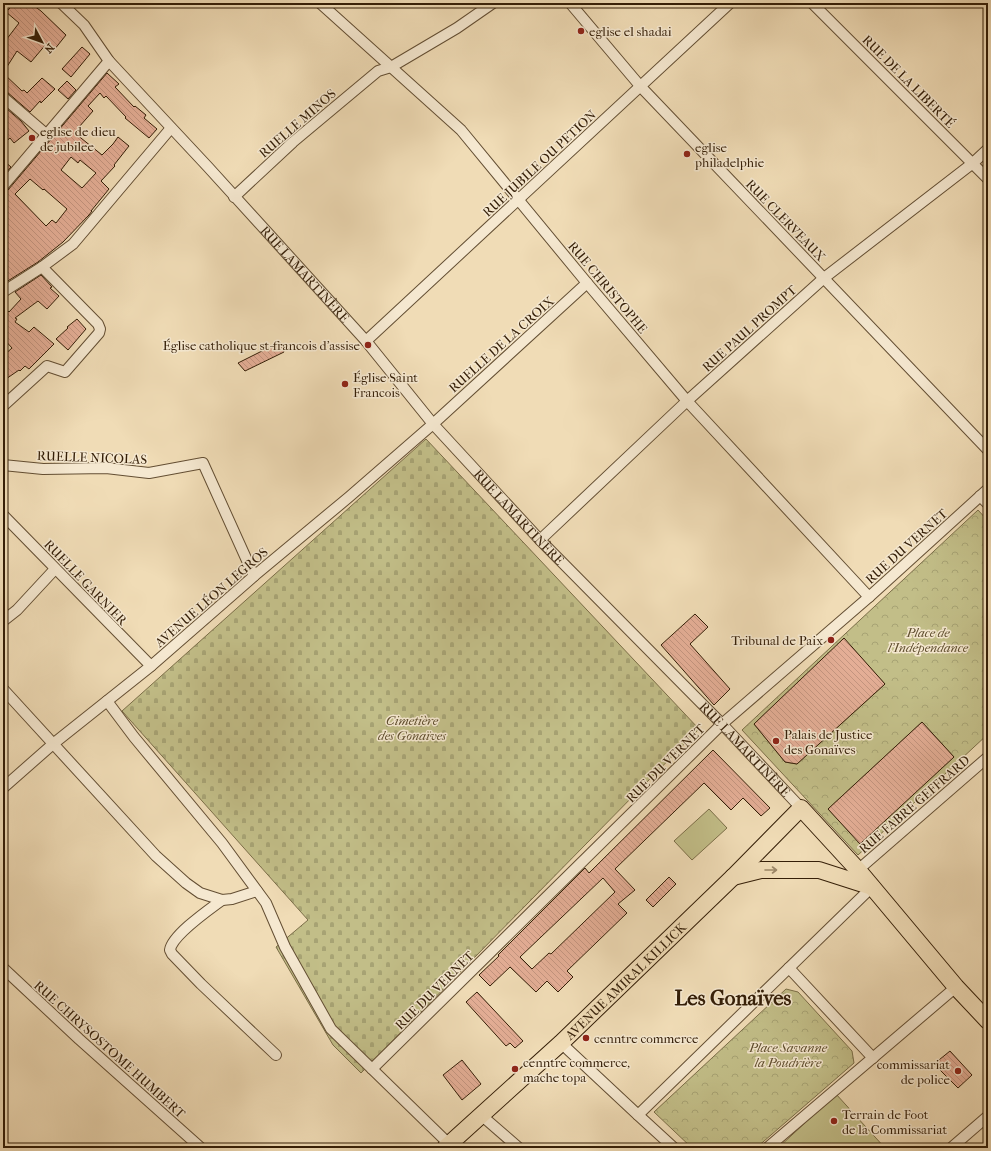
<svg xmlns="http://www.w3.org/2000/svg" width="991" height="1151" font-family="'IM FELL French Canon',serif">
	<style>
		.forest { fill: url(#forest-crowns); stroke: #7b6e48; fill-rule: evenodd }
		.cemetery { fill: url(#cemetery-stones); stroke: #7b6e48 }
		.garden { fill: #c2be88; stroke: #7b6e48 }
		.building { fill: url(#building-back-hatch); stroke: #341e07; fill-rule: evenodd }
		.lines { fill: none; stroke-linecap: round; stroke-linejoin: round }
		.street-casing { stroke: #634e33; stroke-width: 12 }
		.primary-casing { stroke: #341e07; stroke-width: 18 }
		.street { stroke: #f5e8d0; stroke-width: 10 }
		.primary { stroke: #f0dcb6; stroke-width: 16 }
		.oneway { stroke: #9b8667 }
		.poi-dot { fill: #8f2418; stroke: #f5e8d0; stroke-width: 1.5 }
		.labels { text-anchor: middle; stroke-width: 3; stroke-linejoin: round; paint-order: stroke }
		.poi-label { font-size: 13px; fill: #341e07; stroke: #f5e8d0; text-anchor: start }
		.street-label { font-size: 13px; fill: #341e07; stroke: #f5e8d0 }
		.park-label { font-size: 13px; font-style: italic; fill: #5f4e2e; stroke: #f5e8d0 }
		.town-label { font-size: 21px; font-weight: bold; fill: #341e07; stroke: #f5e8d0 }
	</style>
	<defs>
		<pattern id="forest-crowns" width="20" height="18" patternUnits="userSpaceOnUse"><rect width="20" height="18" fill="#c2be88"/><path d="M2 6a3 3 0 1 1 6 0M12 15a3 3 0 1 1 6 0" fill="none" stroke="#a7a374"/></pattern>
		<pattern id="cemetery-stones" width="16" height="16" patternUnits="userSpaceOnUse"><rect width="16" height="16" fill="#c2be88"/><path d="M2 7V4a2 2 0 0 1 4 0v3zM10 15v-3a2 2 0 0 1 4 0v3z" fill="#a7a374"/></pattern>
		<pattern id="building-back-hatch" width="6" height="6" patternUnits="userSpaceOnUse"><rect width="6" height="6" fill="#e4ae96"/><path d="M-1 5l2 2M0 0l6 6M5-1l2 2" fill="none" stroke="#c49580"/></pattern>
	</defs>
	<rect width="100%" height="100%" fill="#f0dcb6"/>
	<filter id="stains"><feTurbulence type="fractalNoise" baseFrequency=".005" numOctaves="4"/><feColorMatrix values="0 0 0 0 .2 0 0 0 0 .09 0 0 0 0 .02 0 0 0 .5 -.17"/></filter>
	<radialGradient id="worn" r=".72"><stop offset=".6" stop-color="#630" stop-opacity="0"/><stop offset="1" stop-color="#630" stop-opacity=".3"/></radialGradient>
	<path class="forest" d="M 978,510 L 988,521 L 988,734 L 858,855 L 742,730 ZM 844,639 L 885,684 L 797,764 L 785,762 L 754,724 ZM 922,722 L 954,757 L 860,843 L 828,809 Z
		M 786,989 L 798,992 L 852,1051 L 854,1063 L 756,1148 L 692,1148 L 654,1112 Z"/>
	<path class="cemetery" d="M 426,439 L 699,729 L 361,1073 L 333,1045 L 276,947 L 308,920 L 122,711 Z"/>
	<path class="garden" d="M 709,809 L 727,828 L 692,860 L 674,841 Z
		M 836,1094 L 885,1148 L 778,1148 Z"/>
	<path class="building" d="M 15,3 L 30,3 L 41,11 L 66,35 L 54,50 L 47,43 L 31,62 L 17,51 L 3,73 L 22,91 L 24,90 L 27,93 L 42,78 L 55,89 L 41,103 L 40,101 L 30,112 L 7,92 L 3,91 L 3,44 L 19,23 L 6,12 Z
		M 82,47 L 90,54 L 71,77 L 62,69 Z
		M 107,73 L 119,84 L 115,87 L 134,107 L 135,106 L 146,115 L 144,118 L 157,129 L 149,138 L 125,118 L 126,117 L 106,96 L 104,98 L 100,93 L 88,106 L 93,111 L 79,127 L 81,128 L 76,134 L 102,155 L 113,144 L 118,137 L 129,146 L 114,165 L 115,166 L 101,181 L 109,189 L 91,211 L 92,211 L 89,215 L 63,242 L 38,262 L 3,284 L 3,192 L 8,190 ZM 71,157 L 78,163 L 80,160 L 96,173 L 82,188 L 61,170 ZM 30,179 L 43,190 L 44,189 L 67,209 L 56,223 L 52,220 L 46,226 L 15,194 Z
		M 67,81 L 76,90 L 68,99 L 58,90 Z
		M 6,108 L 21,121 L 29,131 L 14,143 L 10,138 L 3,144 L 3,111 Z
		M 3,160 L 11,167 L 3,176 Z
		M 41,275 L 52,287 L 50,288 L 59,296 L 47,309 L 38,301 L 15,318 L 17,319 L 15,322 L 29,332 L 34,327 L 54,344 L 29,369 L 25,366 L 20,371 L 19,370 L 3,381 L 3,356 L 12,348 L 3,338 L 3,306 L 9,312 L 21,299 L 15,292 Z
		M 77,319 L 86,329 L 68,350 L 56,339 L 68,328 L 67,327 Z
		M 280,342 L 284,352 L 245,371 L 238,363 Z
		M 695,614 L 708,627 L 690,644 L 730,689 L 714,705 L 661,645 Z
		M 844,638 L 885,684 L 797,764 L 785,762 L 754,724 Z
		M 922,722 L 954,757 L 860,844 L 828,809 Z
		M 713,750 L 770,808 L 761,816 L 743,798 L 731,810 L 704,783 L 615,869 L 635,890 L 618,904 L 627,913 L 567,971 L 573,977 L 558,992 L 547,981 L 536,992 L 510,967 L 490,986 L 479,975 L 499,956 L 498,955 L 585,868 L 589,873 ZM 603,878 L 615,892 L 551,954 L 549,953 L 532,969 L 520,957 Z
		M 669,877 L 676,884 L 653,907 L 646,900 Z
		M 477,992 L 523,1041 L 515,1048 L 510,1043 L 506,1046 L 466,1002 Z
		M 950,1051 L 972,1075 L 958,1088 L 934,1064 Z
		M 462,1060 L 481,1084 L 462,1100 L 443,1075 Z"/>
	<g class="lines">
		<defs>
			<g id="street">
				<path id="s1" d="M 61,3 L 84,25 L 109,61 L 208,167 L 366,341 L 433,424 L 540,540 L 722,724 L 801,808"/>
				<path d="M 320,3 L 461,130 L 587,283 L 687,401 L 869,597"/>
				<path d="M 570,3 L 641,87 L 988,450"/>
				<path d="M 812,3 L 988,179"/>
				<path d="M 3,97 L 46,134"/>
				<path d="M 3,186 L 109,61"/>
				<path d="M 234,197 L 293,142 L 378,71 L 391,67 L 457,28 L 493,3"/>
				<path d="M 3,292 L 42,267 L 73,244 L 171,128"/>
				<path d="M 366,341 L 730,3"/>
				<path d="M 3,406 L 47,366 L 65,372 L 99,333 L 100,329 L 98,324 L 42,267"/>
				<path d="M 3,465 L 43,469 L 106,468 L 149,473 L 203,463 L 254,576"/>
				<path d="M 980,496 L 988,504"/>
				<path d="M 3,515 L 151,666"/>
				<path d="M 540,540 L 687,401 L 824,278 L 973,163 L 988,149"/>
				<path d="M 3,621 L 17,610 L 55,569"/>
				<path d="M 3,689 L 156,856 L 186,883 L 200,893 L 222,900 L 232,899 L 257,891"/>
				<path d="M 107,701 L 134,737 L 222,843 L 266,903 L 285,947 L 331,1029 L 449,1144"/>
				<path d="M 3,788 L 53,744 L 151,666 L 254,576 L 349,497 L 433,424 L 587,283"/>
				<path d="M 858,870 L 988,757"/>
				<path d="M 222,900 C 210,909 172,935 170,950 L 172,954 L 201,984 L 276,1055"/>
				<path d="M 3,968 L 79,1039 L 201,1148"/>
				<path d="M 789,968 L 873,1058"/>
				<path d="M 561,1043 L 638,1115 L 674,1148"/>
				<path d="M 372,1069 L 722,724 L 869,597 L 988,489"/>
				<path d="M 481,1115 L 519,1148"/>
				<path d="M 638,1115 L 872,887"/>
				<path d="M 767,1148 L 956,987"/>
				<path d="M 951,1148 L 988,1116"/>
			</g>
			<g id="primary">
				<path d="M 733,877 L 761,870 L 819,870 L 872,887"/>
				<path id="s2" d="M 445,1148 L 561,1043 L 733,877 L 801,808 L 858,870 L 956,987 L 988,1021"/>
			</g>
		</defs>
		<use href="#street" class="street-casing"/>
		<use href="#primary" class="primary-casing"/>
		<use href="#street" class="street"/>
		<use href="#primary" class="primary"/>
	</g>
	<defs><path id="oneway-shaft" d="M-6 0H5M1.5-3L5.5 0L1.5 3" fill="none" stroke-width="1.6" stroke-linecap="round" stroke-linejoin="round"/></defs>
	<use class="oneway" href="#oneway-shaft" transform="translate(771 870)"/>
	<g class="poi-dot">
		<circle cx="581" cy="31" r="4"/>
		<circle cx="32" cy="138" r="4"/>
		<circle cx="687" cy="154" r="4"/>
		<circle cx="368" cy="345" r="4"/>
		<circle cx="345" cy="384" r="4"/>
		<circle cx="831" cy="640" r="4"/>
		<circle cx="776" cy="741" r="4"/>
		<circle cx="586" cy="1038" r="4"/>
		<circle cx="515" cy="1069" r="4"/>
		<circle cx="958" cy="1071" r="4"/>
		<circle cx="834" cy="1121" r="4"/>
	</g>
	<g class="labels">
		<g class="poi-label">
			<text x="589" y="36">eglise el shadai</text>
			<text x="40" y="136">eglise de dieu<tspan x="40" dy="15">de jubilee</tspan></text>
			<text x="695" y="152">eglise<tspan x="695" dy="15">philadelphie</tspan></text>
			<text x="360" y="350" text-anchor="end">Église catholique st-francois d'assise</text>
			<text x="353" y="382">Église Saint<tspan x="353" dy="15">Francois</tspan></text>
			<text x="823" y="645" text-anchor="end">Tribunal de Paix</text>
			<text x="784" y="739">Palais de Justice<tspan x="784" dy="15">des Gonaïves</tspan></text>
			<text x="594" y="1043">cenntre commerce</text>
			<text x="523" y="1067">cenntre commerce,<tspan x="523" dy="15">mache topa</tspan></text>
			<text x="950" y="1069" text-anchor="end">commissariat<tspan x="950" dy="15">de police</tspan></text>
			<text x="842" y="1119">Terrain de Foot<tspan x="842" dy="15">de la Commissariat</tspan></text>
		</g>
		<g class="street-label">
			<text transform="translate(909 81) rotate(45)" y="5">RUE DE LA LIBERTÉ</text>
			<text transform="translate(297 123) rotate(-41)" y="5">RUELLE MINOS</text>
			<text transform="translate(539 163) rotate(-43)" y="5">RUE JUBILE OU PETION</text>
			<text transform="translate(786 220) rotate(46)" y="5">RUE CLERVEAUX</text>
			<text dy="5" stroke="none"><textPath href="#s1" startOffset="365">RUE LAMARTINÈRE</textPath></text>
			<text transform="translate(608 287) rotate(50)" y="5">RUE CHRISTOPHE</text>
			<text transform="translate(749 328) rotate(-42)" y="5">RUE PAUL PROMPT</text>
			<text transform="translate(501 344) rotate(-42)" y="5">RUELLE DE LA CROIX</text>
			<text transform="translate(92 457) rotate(2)" y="5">RUELLE NICOLAS</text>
			<text dy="5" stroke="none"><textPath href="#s1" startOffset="689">RUE LAMARTINÈRE</textPath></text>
			<text transform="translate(906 546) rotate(-42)" y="5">RUE DU VERNET</text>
			<text transform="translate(86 582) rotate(46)" y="5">RUELLE GARNIER</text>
			<text transform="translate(211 597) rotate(-41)" y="5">AVENUE LÉON LEGROS</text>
			<text dy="5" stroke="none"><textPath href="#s1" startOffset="1013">RUE LAMARTINÈRE</textPath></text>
			<text transform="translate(665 763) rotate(-45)" y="5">RUE DU VERNET</text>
			<text transform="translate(914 804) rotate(-41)" y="5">RUE FABRE GEFFRARD</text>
			<text dy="5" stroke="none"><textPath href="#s2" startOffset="246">AVENUE AMIRAL KILLICK</textPath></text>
			<text transform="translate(434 990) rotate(-45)" y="5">RUE DU VERNET</text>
			<text transform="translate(110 1049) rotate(42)" y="5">RUE CHRYSOSTOME HUMBERT</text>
		</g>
		<g class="park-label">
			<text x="928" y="637">Place de<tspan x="928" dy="15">l'Indépendance</tspan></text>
			<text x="412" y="725">Cimetière<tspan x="412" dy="15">des Gonaïves</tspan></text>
			<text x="788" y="1052">Place Savanne<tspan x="788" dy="15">la Poudrière</tspan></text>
		</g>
		<g class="town-label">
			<text x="733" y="1005">Les Gonaïves</text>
		</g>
	</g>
	<rect width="991" height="1151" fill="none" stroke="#f0dcb6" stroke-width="16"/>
	<rect x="4" y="4" width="983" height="1143" fill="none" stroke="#341e07" stroke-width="2"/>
	<rect x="8" y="8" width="975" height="1135" fill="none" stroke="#341e07"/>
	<g transform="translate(42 42) rotate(131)" stroke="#f5e8d0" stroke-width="3" paint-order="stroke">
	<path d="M0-3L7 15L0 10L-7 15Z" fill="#341e07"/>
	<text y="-6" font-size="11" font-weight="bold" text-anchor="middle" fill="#341e07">N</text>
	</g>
	<rect width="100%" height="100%" filter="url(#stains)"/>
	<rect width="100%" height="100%" fill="url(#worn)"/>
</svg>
